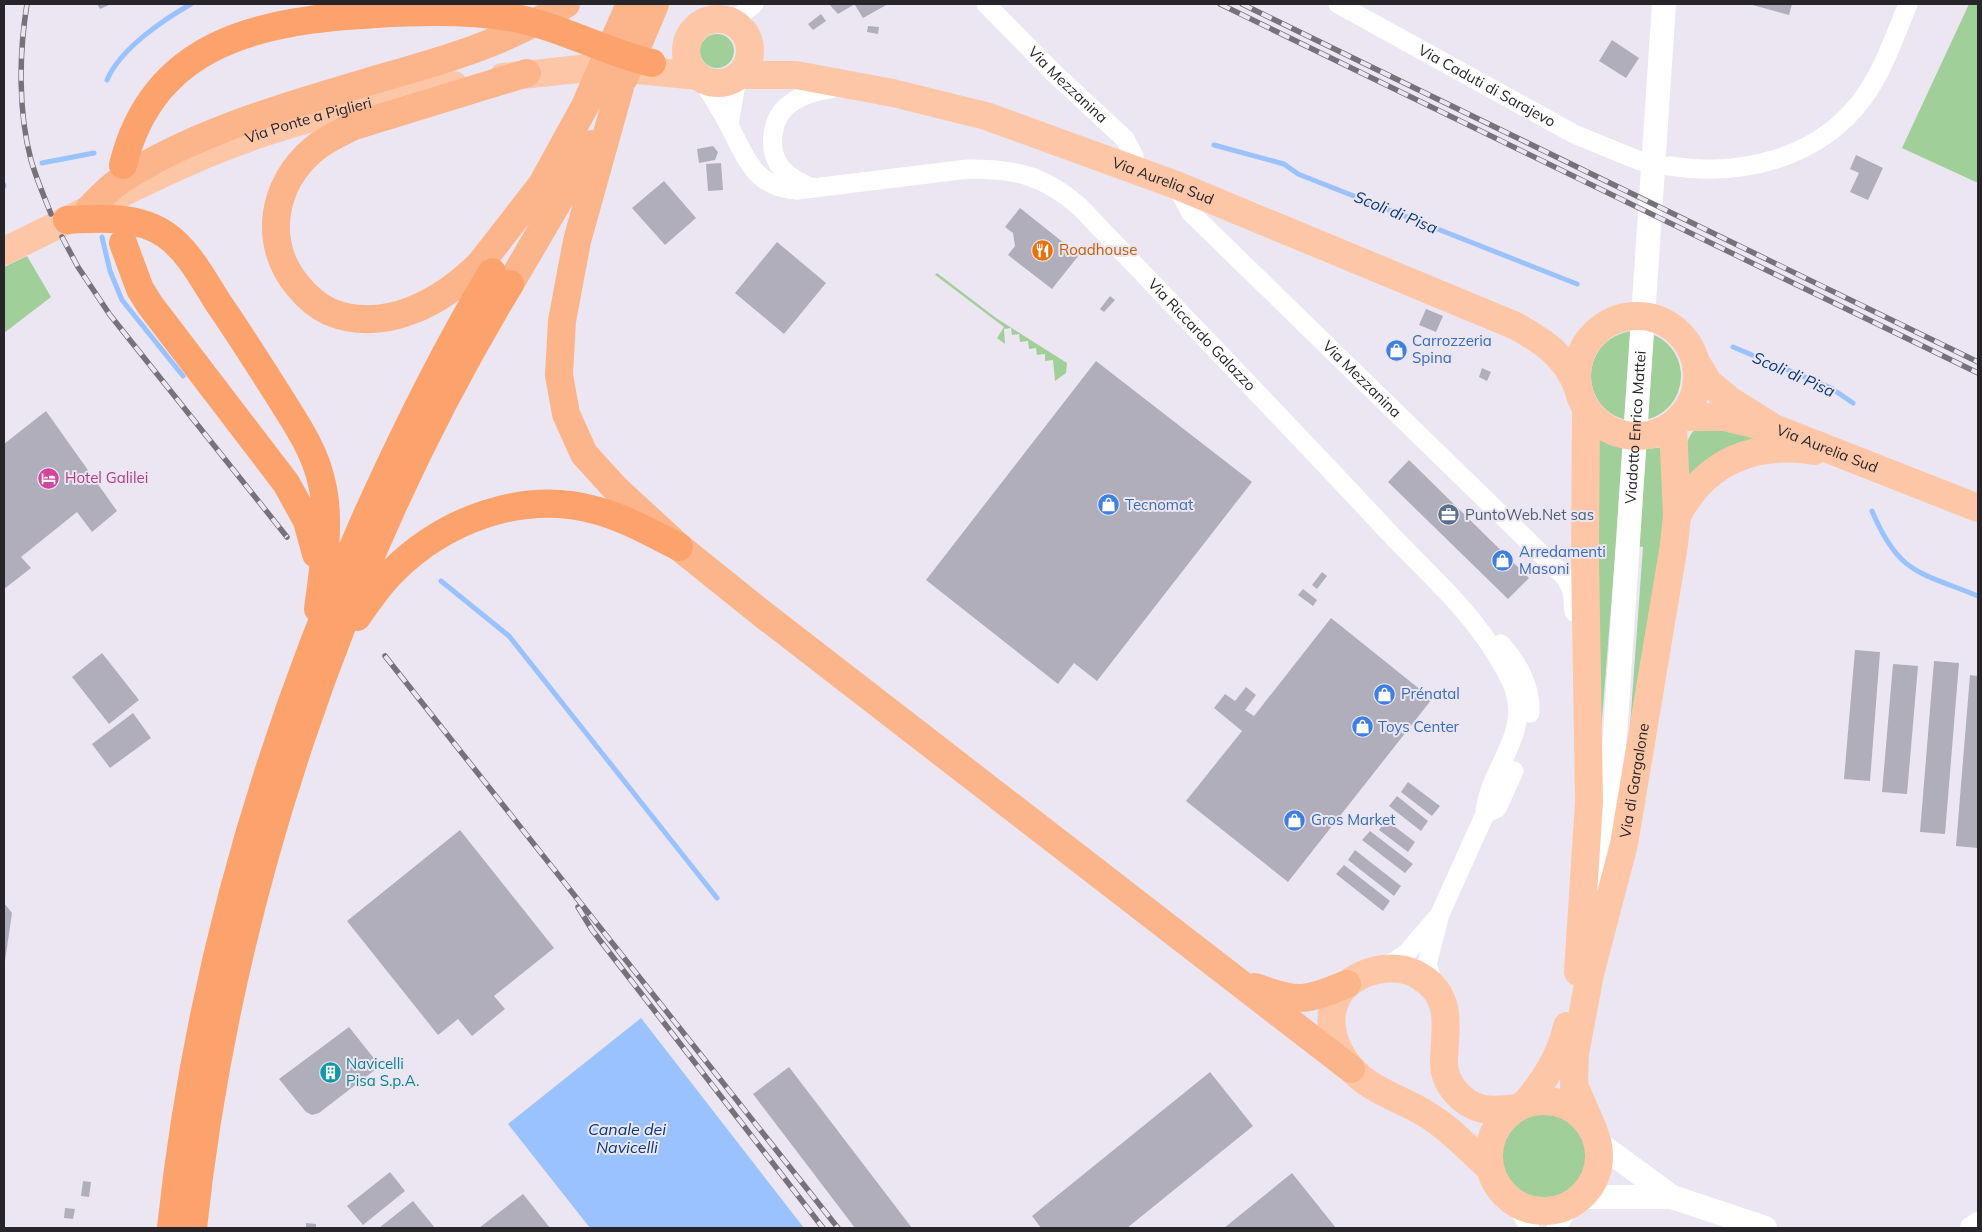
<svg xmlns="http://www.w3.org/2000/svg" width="1982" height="1232" font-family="Mulish,sans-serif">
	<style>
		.green { fill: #a1cf99 }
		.water { fill: #99c2fe }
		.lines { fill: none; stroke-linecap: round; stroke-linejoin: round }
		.stream { stroke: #99c2fe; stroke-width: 5 }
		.building { fill: #b0aebb }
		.minor { stroke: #fff; stroke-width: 19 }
		.tertiary { stroke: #fff; stroke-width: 24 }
		.primary { stroke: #fdc7a7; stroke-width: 28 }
		.trunk { stroke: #fcb48a; stroke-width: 28 }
		.motorway { stroke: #fca26d; stroke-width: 28 }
		.rail-casing { stroke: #76727a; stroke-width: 5.5 }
		.rail { stroke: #ece6f2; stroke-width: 4; stroke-dasharray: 11; stroke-linecap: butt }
		.labels { text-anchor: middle; stroke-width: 4; stroke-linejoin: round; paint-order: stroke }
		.street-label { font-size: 15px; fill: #28252a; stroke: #ece6f2 }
		.food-label { font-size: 15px; fill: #c56008; stroke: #ece6f2; text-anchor: start }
		.shop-label { font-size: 15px; fill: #366cbe; stroke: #ece6f2; text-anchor: start }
		.hotel-label { font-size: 15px; fill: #b23c85; stroke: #ece6f2; text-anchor: start }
		.service-label { font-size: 15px; fill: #4e5e75; stroke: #ece6f2; text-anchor: start }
		.culture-label { font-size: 15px; fill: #0d838f; stroke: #ece6f2; text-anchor: start }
		.water-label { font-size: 16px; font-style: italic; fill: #053878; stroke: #ece6f2 }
	</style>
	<rect width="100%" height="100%" fill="#ece6f2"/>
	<path class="green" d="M 1969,4 L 1978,4 L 1978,183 L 1902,148 Z
		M700 51a17 17 0 1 1 34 0a17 17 0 1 1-34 0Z
		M 27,256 L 51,297 L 4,333 L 4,267 Z
		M 937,273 L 996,318 L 1067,363 L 1066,373 L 1055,381 L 1053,360 L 1045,361 L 1045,354 L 1037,355 L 1036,348 L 1029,349 L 1028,341 L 1020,342 L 1019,334 L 1012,335 L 1011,328 L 1004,329 L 1005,344 L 997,338 L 1004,327 L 938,277 L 935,275 Z
		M1591 376a45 45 0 1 1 90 0a45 45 0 1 1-90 0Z
		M 1699,426 L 1762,437 L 1686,486 C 1686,465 1680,439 1699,426 Z
		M 1592,436 C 1618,450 1640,452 1668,446 L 1670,474 L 1624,809 L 1643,547 L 1616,545 L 1595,806 Z
		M1502 1156a43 43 0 1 1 86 0a43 43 0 1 1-86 0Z"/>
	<path class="water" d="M 641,1018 L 804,1228 L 590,1228 L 508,1124 Z"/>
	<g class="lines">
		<path class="stream" d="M 107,80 C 120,49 163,20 191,4
			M 1214,145 L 1284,164 L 1298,174 L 1577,284
			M 42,163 L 94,153
			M 4,186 L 4,185
			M 102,237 L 110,271 L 122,300 L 183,376
			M 1733,347 L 1831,388 L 1853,403
			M 1872,511 C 1899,575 1920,572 1978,596
			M 441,581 L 509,636 L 717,898"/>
	</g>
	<path class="building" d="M 97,4 L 111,4 L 100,9 Z
		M 829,4 L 855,4 L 838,14 Z
		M 858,4 L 888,4 L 863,18 L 855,5 Z
		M 1749,4 L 1792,4 L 1789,15 Z
		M 821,14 L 826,21 L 813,30 L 808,24 Z
		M 868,26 L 879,27 L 878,34 L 867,32 Z
		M 1612,40 L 1639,58 L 1626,78 L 1599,61 Z
		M 713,146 L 718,152 L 715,160 L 699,163 L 697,149 Z
		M 1856,155 L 1883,168 L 1868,200 L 1850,192 L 1859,173 L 1850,169 Z
		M 721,163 L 723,190 L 708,191 L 706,164 Z
		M 664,181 L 696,218 L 665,245 L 632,208 Z
		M 1020,208 L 1079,255 L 1052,289 L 1008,255 L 1015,246 L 1013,233 L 1005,227 Z
		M 777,242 L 826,283 L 784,334 L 735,293 Z
		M 1110,296 L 1115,300 L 1104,312 L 1100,309 Z
		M 1426,309 L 1443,316 L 1436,332 L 1419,325 Z
		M 1096,361 L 1252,482 L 1097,681 L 1074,663 L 1058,684 L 926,580 Z
		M 1482,368 L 1491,372 L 1487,381 L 1479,377 Z
		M 46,411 L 117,511 L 92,532 L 77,512 L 21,557 L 31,568 L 4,589 L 4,444 Z
		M 1409,460 L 1529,578 L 1508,599 L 1388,482 Z
		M 1322,572 L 1327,576 L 1317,589 L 1312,585 Z
		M 1303,589 L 1317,600 L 1313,606 L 1298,595 Z
		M 1331,618 L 1432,699 L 1288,882 L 1186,801 L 1242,731 L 1214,708 L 1225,694 L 1235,701 L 1246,687 L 1256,695 L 1245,710 L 1254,716 Z
		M 1855,650 L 1880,652 L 1870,781 L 1844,779 Z
		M 102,653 L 139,700 L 109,724 L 72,677 Z
		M 1934,661 L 1959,663 L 1945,834 L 1920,832 Z
		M 1893,664 L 1918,666 L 1907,794 L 1882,792 Z
		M 1970,675 L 1978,676 L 1978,848 L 1956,846 Z
		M 133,713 L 151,738 L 110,768 L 92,744 Z
		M 1408,782 L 1440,806 L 1432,816 L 1401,792 Z
		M 1397,796 L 1428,821 L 1421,831 L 1389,806 Z
		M 1386,820 L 1415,842 L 1408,852 L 1379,830 Z
		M 460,830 L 554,948 L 494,996 L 505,1009 L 472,1036 L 458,1019 L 438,1035 L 347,921 Z
		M 1370,831 L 1413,864 L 1405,873 L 1362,840 Z
		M 1355,850 L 1401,886 L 1394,896 L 1348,860 Z
		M 1344,865 L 1390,901 L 1383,911 L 1336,874 Z
		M 4,903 L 12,913 L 5,961 L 4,961 Z
		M 349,1027 L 380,1066 L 319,1113 L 312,1115 L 306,1112 L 279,1079 Z
		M 789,1067 L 912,1228 L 855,1228 L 753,1094 Z
		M 1210,1072 L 1253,1126 L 1127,1228 L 1041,1228 L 1032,1216 Z
		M 390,1172 L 405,1191 L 363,1225 L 347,1206 Z
		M 1292,1173 L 1336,1228 L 1224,1228 Z
		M 83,1181 L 91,1182 L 89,1197 L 81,1196 Z
		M 523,1194 L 550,1228 L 479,1228 Z
		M 413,1201 L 435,1228 L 379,1228 Z
		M 65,1208 L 75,1209 L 73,1219 L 64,1218 Z
		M 306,1223 L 316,1224 L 316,1228 L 306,1228 Z"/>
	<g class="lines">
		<g class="minor">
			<path id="s1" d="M 986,4 L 1055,74 L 1125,139 L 1134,156 L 1137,172"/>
			<path id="s2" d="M 1338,4 L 1574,134 L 1640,161"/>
			<path d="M 732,22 L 754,4"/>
			<path id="s3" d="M 702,79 C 711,95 722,111 730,127 C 746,159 756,188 797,190 L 968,169 C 1016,169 1044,175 1081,208 C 1181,314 1282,418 1381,524 C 1422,569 1468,606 1499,659 C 1506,671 1513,682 1516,695 C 1527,739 1487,773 1485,814 L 1440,914 L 1427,964 L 1435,989"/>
			<path d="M 729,125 L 737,78"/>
			<path d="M 1669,166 C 1741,177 1819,159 1864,97 C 1884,69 1895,35 1908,4"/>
			<path id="s4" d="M 1176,185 L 1191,213 L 1565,577 L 1572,590 L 1574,612"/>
			<path d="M 812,188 C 801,183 790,178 782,169 C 766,150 771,117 791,103 C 805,93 823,90 839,87"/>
			<path d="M 1501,644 C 1519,664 1531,686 1530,713"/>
			<path d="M 1485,814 L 1497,808 L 1514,771"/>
			<path d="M 1382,969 L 1406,954 L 1436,919"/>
			<path d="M 1515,1203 L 1530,1228"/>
			<path d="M 1556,1228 L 1571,1205"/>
		</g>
		<g class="tertiary">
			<path id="s5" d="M 1600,900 L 1615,735 L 1664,4"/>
			<path d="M 1598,1143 L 1672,1197 L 1765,1228"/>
			<path d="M 1582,1197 L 1672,1197"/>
			<path d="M 1972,1228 L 1978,1224"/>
		</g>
		<g class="primary">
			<circle cx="718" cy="51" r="32"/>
			<path id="s6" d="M 741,75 L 796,75 L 893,93 L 986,116 L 1176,185 L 1516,326 C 1544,342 1566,356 1578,388"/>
			<path d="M 503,77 L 589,68 L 637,70 L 698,76"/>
			<path id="s7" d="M 4,251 C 72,219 139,182 209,153 C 287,121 371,101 454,85"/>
			<circle cx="1637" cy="376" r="60"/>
			<path id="s8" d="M 1696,362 L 1709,383 L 1731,401 L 1774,428 L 1978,508"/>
			<path d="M 1682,417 L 1724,417 L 1757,425"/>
			<path d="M 1677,516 C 1705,462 1754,441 1814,451"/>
			<path d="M 1578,972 L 1589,802 L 1585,557 L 1586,409"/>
			<circle cx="1544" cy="1156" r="55"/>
			<path d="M 1525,1104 C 1544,1081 1561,1056 1567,1026"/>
			<path id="s9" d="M 1593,1129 L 1574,1085 L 1575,1054 L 1590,974 L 1624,844 L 1674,545 L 1677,516 L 1673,425"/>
			<path d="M 1490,1168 C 1469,1150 1450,1128 1426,1114 C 1402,1099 1368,1090 1349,1066 C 1319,1029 1327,981 1377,970 C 1392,967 1408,968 1421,977 C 1455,998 1444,1031 1444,1063 C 1444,1084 1462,1104 1483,1109 C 1493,1111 1506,1109 1517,1108"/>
		</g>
		<path class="trunk" d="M 527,73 L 354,126 C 340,133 326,139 314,149 C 272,184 262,243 298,286 C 307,297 317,306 330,312 C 385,334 442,302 480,264 L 543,183
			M 624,78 L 655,4
			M 620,87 L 577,241 L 562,321 L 559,375 L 566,414 L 584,454 L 615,488 L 679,547 L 765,616 L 1351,1069
			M 535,197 L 585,106 L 630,4
			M 90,208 C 99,199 108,189 118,182 C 191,132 296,103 381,78 C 445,60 511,41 566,4
			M 510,284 L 592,144
			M 1255,987 C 1299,1003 1305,1001 1347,984"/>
		<path class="motorway" d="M 123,165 C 154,39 265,20 377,14 C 424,11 473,10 520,19 C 566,29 607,53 652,63
			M 67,220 C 100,218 137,215 166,235 C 189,251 204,281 219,304 C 239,333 258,363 277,393 C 295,422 315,450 322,484 C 331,521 323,572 318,609
			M 123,243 L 140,289 L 150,305 L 286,483 L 307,521 L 316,554
			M 357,617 C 368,601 379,585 392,572 C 444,520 522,490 595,510 C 625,518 651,533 679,547
			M 171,1228 C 197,982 266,742 366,517 C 404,433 444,351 492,272
			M 193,1228 C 228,901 340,566 510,284"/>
		<defs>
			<path id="rail" d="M 27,4 C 19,53 18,111 31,160 C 36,178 44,196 51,214
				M 1220,4 L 1978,373
				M 1242,4 L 1978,362
				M 62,237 L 78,267 L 110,315 L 287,537
				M 385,656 L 838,1228
				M 578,907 L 592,930 L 823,1228"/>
		</defs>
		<use href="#rail" class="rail-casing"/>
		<use href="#rail" class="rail"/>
	</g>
	<defs>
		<symbol id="restaurant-disc" viewBox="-11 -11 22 22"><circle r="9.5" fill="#e8710a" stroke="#ece6f2"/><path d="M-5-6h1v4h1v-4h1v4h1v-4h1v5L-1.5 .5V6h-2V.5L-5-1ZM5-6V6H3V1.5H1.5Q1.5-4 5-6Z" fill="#fff"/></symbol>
		<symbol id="shop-disc" viewBox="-11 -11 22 22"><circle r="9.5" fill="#3f7fe0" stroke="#ece6f2"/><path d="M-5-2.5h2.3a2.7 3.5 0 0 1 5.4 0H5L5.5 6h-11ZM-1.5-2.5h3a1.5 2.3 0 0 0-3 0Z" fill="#fff"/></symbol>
		<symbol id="hotel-disc" viewBox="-11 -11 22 22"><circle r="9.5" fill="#d1479c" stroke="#ece6f2"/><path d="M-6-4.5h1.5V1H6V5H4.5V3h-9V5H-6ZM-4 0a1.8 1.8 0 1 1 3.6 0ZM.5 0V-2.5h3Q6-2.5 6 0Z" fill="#fff"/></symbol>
		<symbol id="office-disc" viewBox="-11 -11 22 22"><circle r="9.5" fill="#5c6f8a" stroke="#ece6f2"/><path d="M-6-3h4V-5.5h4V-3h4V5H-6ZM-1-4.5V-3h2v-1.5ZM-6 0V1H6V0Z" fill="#fff"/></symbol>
		<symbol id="building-disc" viewBox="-11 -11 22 22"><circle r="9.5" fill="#0f9aa8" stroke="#ece6f2"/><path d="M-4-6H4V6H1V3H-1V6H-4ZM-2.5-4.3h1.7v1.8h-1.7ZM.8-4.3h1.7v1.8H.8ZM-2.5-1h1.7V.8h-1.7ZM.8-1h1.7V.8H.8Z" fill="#fff"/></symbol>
	</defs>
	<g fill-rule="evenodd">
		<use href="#restaurant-disc" x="1030" y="238" width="25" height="25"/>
		<use href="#shop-disc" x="1384" y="338" width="25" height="25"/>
		<use href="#hotel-disc" x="36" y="466" width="25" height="25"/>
		<use href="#shop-disc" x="1096" y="492" width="25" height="25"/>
		<use href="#office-disc" x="1436" y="502" width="25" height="25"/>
		<use href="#shop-disc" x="1490" y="548" width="25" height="25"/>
		<use href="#shop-disc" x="1372" y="682" width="25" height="25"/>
		<use href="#shop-disc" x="1350" y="714" width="25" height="25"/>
		<use href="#shop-disc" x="1282" y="808" width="25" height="25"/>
		<use href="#building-disc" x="318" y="1060" width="25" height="25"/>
	</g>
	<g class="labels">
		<g class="street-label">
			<text dy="5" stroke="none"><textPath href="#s1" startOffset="115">Via Mezzanina</textPath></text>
			<text dy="5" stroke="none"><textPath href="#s2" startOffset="170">Via Caduti di Sarajevo</textPath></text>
			<text dy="5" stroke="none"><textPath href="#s7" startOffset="332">Via Ponte a Piglieri</textPath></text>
			<text dy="5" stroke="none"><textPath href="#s6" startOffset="438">Via Aurelia Sud</textPath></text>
			<text dy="5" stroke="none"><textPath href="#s3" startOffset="624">Via Riccardo Galazzo</textPath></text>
			<text dy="5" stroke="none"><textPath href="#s4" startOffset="270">Via Mezzanina</textPath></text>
			<text dy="5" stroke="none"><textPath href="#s5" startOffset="474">Viadotto Enrico Mattei</textPath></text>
			<text dy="5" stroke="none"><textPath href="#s8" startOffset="161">Via Aurelia Sud</textPath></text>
			<text dy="5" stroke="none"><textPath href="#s9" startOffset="359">Via di Gargalone</textPath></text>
		</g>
		<g class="food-label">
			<text x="1059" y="255">Roadhouse</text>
		</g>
		<g class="shop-label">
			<text x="1412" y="346">Carrozzeria<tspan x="1412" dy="17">Spina</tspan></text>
			<text x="1125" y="510">Tecnomat</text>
			<text x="1519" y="557">Arredamenti<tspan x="1519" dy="17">Masoni</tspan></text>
			<text x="1401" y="699">Prénatal</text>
			<text x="1378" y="732">Toys Center</text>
			<text x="1311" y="825">Gros Market</text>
		</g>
		<g class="hotel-label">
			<text x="65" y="483">Hotel Galilei</text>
		</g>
		<g class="service-label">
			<text x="1465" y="520">PuntoWeb.Net sas</text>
		</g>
		<g class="culture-label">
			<text x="346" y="1069">Navicelli<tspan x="346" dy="17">Pisa S.p.A.</tspan></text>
		</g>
		<g class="water-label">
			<text transform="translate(1396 212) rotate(22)" y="6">Scoli di Pisa</text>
			<text transform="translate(1794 374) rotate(24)" y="6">Scoli di Pisa</text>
			<text x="627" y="1135">Canale dei<tspan x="627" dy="18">Navicelli</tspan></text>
		</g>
	</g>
	<rect width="1982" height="1232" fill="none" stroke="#28252a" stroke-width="10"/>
</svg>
